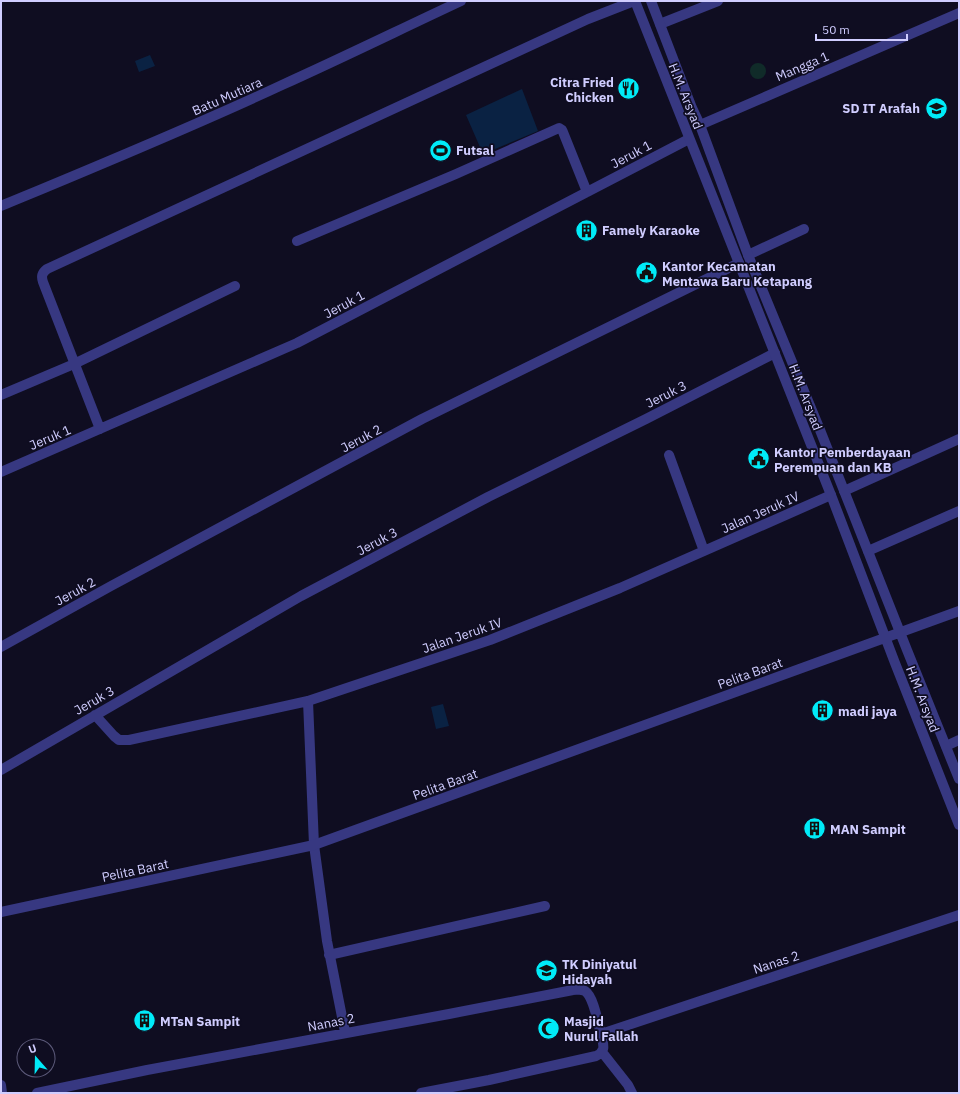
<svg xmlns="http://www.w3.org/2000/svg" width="960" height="1094" font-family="'IBM Plex Sans',sans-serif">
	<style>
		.green { fill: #102b29 }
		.water { fill: #0a2243 }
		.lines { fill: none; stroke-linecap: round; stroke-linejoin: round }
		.minor { stroke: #373881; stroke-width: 10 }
		.tertiary { stroke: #373881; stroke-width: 10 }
		.labels { text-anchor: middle; stroke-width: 3.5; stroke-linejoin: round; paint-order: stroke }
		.street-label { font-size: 13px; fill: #d0cdff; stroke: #0f0d21 }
		.poi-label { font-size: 13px; font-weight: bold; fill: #d0cdff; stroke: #0f0d21; text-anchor: start }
	</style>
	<rect width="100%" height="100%" fill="#0f0d21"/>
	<path class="green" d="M750 71a8 8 0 1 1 16 0a8 8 0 1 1-16 0Z"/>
	<path class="water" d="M 150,55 L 155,66 L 139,72 L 135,61 Z
		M 522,89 L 538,131 L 483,154 L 466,115 Z
		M 443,704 L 449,726 L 436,729 L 431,707 Z"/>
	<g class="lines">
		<path class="minor" d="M 660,24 L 718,1
			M 700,125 L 959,13
			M 1,206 C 95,167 190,128 282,85 C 342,58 401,29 461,1
			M 297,241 L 456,174 L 559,128 L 562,130 L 563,132 L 587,192
			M 748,255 L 804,229
			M 1,395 L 74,364 L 235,286
			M 100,429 L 43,282 C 41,276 42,273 47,269 L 588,19 L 634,1
			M 669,455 L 704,551
			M 1,472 L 297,343 L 689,139
			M 844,491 L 959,439
			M 868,551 L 959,511
			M 1,647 L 111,586 L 422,419 L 739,263
			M 308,701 L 314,845 L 327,941 L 345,1032
			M 95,715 L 114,736 L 119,740 L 129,740 L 308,701 L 490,640 L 620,588 L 831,495
			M 946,746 L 959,740
			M 1,770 L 301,596 L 488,497 L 646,419 L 775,353
			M 329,955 L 545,906
			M 602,1052 L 628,1085 L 632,1093
			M 1,1085 L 2,1093
			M 37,1093 L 147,1070 L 449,1014 L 573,990 C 577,990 582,989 585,991 C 594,997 598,1024 601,1034 L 959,915
			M 421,1093 L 489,1080 L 596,1056 C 607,1051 603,1044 601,1034"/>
		<path class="tertiary" d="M 635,1 L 831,495 L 895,663 L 959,825
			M 651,1 L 692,108 L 700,125 L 748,255 L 820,430 L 907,650 L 959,779
			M 1,912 L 314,845 L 959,611"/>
	</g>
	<defs>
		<symbol id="restaurant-disc" viewBox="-11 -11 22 22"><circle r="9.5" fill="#00ebf8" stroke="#0f0d21"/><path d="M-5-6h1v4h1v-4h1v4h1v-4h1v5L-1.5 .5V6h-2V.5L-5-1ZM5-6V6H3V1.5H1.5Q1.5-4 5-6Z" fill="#111"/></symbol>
		<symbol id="school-disc" viewBox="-11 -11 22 22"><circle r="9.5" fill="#00ebf8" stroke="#0f0d21"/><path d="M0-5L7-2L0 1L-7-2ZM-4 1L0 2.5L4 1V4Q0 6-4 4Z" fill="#111"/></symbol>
		<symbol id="stadium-disc" viewBox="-11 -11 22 22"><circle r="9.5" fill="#00ebf8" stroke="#0f0d21"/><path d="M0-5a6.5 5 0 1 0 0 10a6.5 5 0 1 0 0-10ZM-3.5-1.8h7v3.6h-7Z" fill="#111"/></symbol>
		<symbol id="building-disc" viewBox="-11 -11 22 22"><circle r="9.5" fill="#00ebf8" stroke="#0f0d21"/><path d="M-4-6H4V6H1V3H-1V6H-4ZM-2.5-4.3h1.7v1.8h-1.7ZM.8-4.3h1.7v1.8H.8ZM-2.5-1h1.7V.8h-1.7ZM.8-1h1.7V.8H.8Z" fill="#111"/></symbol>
		<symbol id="civic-disc" viewBox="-11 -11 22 22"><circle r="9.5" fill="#00ebf8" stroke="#0f0d21"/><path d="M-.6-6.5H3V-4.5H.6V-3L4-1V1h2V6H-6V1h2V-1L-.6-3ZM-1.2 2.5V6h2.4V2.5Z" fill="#111"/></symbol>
		<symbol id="mosque-disc" viewBox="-11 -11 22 22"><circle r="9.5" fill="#00ebf8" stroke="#0f0d21"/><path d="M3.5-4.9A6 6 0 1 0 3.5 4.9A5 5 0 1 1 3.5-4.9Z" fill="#111"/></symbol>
	</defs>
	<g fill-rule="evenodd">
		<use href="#restaurant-disc" x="616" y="76" width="25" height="25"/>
		<use href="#school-disc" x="924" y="96" width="25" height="25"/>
		<use href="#stadium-disc" x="428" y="138" width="25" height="25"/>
		<use href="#building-disc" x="574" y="218" width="25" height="25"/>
		<use href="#civic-disc" x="634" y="260" width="25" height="25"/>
		<use href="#civic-disc" x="746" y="446" width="25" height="25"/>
		<use href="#building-disc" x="810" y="698" width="25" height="25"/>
		<use href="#building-disc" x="802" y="816" width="25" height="25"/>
		<use href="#school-disc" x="534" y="958" width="25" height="25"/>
		<use href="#building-disc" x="132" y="1008" width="25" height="25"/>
		<use href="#mosque-disc" x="536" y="1016" width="25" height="25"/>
	</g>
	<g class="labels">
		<g class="street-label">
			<text transform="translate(802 66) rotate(-23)" y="5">Mangga 1</text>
			<text transform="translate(227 96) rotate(-24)" y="5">Batu Mutiara</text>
			<text transform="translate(686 96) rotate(68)" y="5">H.M. Arsyad</text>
			<text transform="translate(631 154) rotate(-28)" y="5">Jeruk 1</text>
			<text transform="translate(344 304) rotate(-28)" y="5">Jeruk 1</text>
			<text transform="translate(666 394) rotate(-27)" y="5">Jeruk 3</text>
			<text transform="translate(806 397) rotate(69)" y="5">H.M. Arsyad</text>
			<text transform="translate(50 437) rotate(-23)" y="5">Jeruk 1</text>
			<text transform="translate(361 438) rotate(-28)" y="5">Jeruk 2</text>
			<text transform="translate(760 512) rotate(-24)" y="5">Jalan Jeruk IV</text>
			<text transform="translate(377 541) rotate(-28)" y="5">Jeruk 3</text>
			<text transform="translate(75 591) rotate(-29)" y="5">Jeruk 2</text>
			<text transform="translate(462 635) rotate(-19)" y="5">Jalan Jeruk IV</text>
			<text transform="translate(750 673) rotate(-20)" y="5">Pelita Barat</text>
			<text transform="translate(923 699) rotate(69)" y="5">H.M. Arsyad</text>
			<text transform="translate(94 700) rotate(-30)" y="5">Jeruk 3</text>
			<text transform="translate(445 784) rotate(-20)" y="5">Pelita Barat</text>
			<text transform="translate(135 870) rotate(-12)" y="5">Pelita Barat</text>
			<text transform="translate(776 962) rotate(-18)" y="5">Nanas 2</text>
			<text transform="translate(331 1022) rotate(-11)" y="5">Nanas 2</text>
		</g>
		<g class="poi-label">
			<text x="614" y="87" text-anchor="end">Citra Fried<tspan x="614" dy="15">Chicken</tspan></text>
			<text x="920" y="113" text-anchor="end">SD IT Arafah</text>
			<text x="456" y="155">Futsal</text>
			<text x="602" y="235">Famely Karaoke</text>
			<text x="662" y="271">Kantor Kecamatan<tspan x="662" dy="15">Mentawa Baru Ketapang</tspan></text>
			<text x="774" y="457">Kantor Pemberdayaan<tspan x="774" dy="15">Perempuan dan KB</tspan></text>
			<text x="838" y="716">madi jaya</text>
			<text x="830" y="834">MAN Sampit</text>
			<text x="562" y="969">TK Diniyatul<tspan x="562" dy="15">Hidayah</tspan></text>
			<text x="160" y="1026">MTsN Sampit</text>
			<text x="564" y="1026">Masjid<tspan x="564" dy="15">Nurul Fallah</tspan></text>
		</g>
	</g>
	<rect width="960" height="1094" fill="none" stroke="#d0cdff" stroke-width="4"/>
	<g transform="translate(36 1058) rotate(340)"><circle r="19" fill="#0f0d21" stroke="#5c5a7a"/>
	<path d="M0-3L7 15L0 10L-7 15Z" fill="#00ebf8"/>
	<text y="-6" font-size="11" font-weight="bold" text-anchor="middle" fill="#d0cdff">U</text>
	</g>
	<path d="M816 34v6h91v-6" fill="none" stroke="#d0cdff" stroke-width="2"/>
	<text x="822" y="34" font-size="12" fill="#d0cdff" stroke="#0f0d21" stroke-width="3" paint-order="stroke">50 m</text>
</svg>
